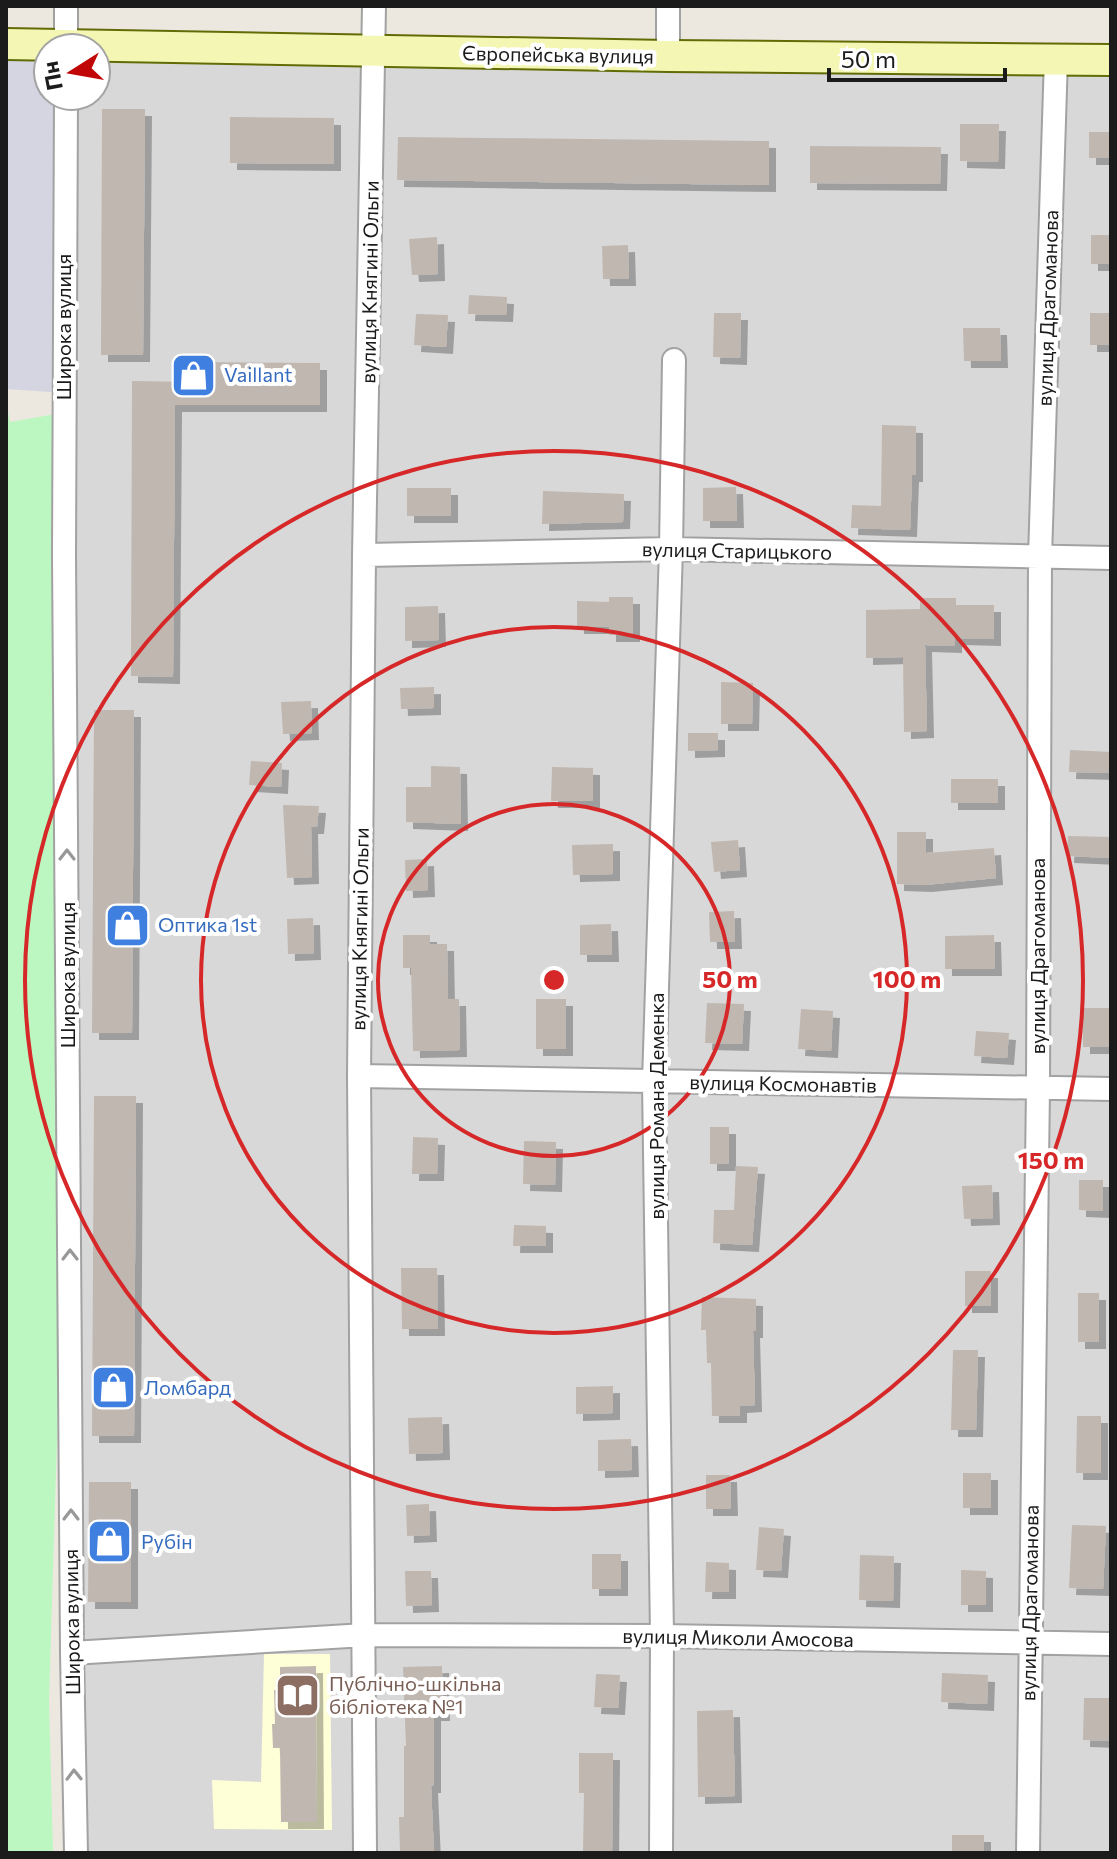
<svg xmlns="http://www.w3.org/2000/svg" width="1117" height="1859" font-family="Commissioner,sans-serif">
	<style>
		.residential { fill: #d9d8d8 }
		.education { fill: #fefed7 }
		.park { fill: #bcf7c1 }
		.plaza { fill: #d5d5e2 }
		.building { fill: #c0b7b0; filter: url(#shadow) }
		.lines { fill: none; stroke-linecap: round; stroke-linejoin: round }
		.minor-casing { stroke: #a2a2a2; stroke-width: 26 }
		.secondary-casing { stroke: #616c07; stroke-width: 34 }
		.minor { stroke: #fff; stroke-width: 22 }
		.secondary { stroke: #f4f7b3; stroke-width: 30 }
		.oneway { stroke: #989898 }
		.ring { fill: none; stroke: #d62828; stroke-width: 4 }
		.labels { text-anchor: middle; stroke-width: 8; stroke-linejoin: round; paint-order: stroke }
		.street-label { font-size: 20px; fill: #1b1b1b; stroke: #fff }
		.shop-label { font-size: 20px; fill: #366cbe; stroke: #fff; text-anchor: start }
		.education-label { font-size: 20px; fill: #785e54; stroke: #fff; text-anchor: start }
		.centre { fill: #d62828; stroke: #fff; stroke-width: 4 }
		.ring-label { font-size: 24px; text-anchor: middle; font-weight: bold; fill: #d62828; stroke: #fff; stroke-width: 8; stroke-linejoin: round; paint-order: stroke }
	</style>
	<defs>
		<filter id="shadow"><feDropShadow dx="7" dy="7" stdDeviation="0" flood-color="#0004"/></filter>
	</defs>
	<rect width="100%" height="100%" fill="#ece8e0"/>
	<path class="residential" d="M 96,48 L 1111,60 L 1111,1853 L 76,1853 L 66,96 L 96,96 Z"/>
	<path class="education" d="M 264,1654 L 330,1654 L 332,1830 L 214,1829 L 212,1780 L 261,1782 Z"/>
	<path class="park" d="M 6,401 L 10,422 L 56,414 L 59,1374 L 49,1701 L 53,1853 L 6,1853 Z"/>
	<path class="plaza" d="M 6,46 L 48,48 L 48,96 L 66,96 L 64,393 L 6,389 Z"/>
	<path class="building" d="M 102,109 L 145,109 L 143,355 L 101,355 Z
		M 230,117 L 334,118 L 334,164 L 230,163 Z
		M 960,124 L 999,124 L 998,162 L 960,161 Z
		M 1089,132 L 1111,132 L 1111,158 L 1089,158 Z
		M 398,137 L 769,141 L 769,185 L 397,180 Z
		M 810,146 L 941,147 L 940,184 L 810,183 Z
		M 1091,235 L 1111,235 L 1111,264 L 1091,264 Z
		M 437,237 L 438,274 L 412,275 L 409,239 Z
		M 628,245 L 629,279 L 603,279 L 602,246 Z
		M 469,295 L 507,297 L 506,315 L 468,314 Z
		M 714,313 L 741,313 L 740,358 L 713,357 Z
		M 1090,313 L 1111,313 L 1111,345 L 1090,345 Z
		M 416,314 L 448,315 L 446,347 L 414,345 Z
		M 963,328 L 1000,328 L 1001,361 L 964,361 Z
		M 190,362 L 320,363 L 320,405 L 175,405 L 173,677 L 131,676 L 132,381 L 190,382 Z
		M 882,425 L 916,426 L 916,475 L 912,475 L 910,530 L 851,528 L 852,505 L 881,506 Z
		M 736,487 L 737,521 L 703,521 L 703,488 Z
		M 407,488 L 451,488 L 451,516 L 407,516 Z
		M 543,491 L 624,494 L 623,522 L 542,524 Z
		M 609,597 L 633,597 L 633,635 L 609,635 L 609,627 L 577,627 L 577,601 L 609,602 Z
		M 920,598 L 956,598 L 956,605 L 994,605 L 994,639 L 955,638 L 955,646 L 925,645 L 927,731 L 904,732 L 903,657 L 866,658 L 866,610 L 920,609 Z
		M 438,606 L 439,640 L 405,641 L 405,607 Z
		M 721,682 L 753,683 L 752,724 L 721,724 Z
		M 434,687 L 434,708 L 401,709 L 400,688 Z
		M 311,701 L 312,733 L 283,734 L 281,702 Z
		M 94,710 L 134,710 L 132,1033 L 92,1033 Z
		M 688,733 L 718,733 L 718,750 L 688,751 Z
		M 1070,750 L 1111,752 L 1111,773 L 1069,772 Z
		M 251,761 L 282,763 L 281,787 L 249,785 Z
		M 431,766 L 460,767 L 461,824 L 406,822 L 406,787 L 431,787 Z
		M 552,767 L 593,768 L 593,801 L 551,801 Z
		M 951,779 L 998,779 L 998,803 L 951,803 Z
		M 283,805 L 319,806 L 317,827 L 311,827 L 312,877 L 287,878 Z
		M 897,832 L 926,832 L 926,853 L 994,848 L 996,878 L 925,885 L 897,884 Z
		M 1068,836 L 1111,837 L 1111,858 L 1067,856 Z
		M 738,840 L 740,870 L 714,872 L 711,842 Z
		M 613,844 L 613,874 L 573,875 L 572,845 Z
		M 427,859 L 428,890 L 406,891 L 405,860 Z
		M 734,911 L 735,942 L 710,942 L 709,912 Z
		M 313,918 L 314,953 L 288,954 L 287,919 Z
		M 611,924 L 612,955 L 580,955 L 580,925 Z
		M 403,935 L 430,935 L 430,944 L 447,944 L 448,999 L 459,999 L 460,1050 L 413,1051 L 411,968 L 403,968 Z
		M 994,935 L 995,969 L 945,969 L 945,936 Z
		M 536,999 L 566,999 L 566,1049 L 536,1049 Z
		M 707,1003 L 744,1004 L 742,1044 L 705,1043 Z
		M 1083,1008 L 1109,1008 L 1109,1047 L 1083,1047 Z
		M 801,1009 L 833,1011 L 831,1051 L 798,1049 Z
		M 976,1031 L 1009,1033 L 1007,1058 L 974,1056 Z
		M 94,1096 L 136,1096 L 134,1436 L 92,1436 Z
		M 710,1127 L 729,1127 L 729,1164 L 710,1164 Z
		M 413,1137 L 438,1138 L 437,1174 L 412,1174 Z
		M 524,1141 L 556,1142 L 555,1185 L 523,1184 Z
		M 736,1166 L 758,1167 L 752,1245 L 713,1243 L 714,1210 L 734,1210 Z
		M 1079,1180 L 1103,1180 L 1103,1211 L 1079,1210 Z
		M 992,1185 L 993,1218 L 964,1219 L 962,1186 Z
		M 514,1225 L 546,1226 L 546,1246 L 513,1246 Z
		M 401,1268 L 437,1268 L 438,1329 L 402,1329 Z
		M 965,1271 L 991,1271 L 991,1306 L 965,1306 Z
		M 1078,1293 L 1099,1293 L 1099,1342 L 1078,1342 Z
		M 702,1297 L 756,1299 L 756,1331 L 753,1331 L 755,1405 L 740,1406 L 740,1416 L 712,1416 L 711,1363 L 707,1363 L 706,1330 L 701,1330 Z
		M 953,1350 L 978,1350 L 976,1430 L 951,1430 Z
		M 613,1386 L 613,1413 L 576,1414 L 576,1387 Z
		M 1077,1416 L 1101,1416 L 1101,1473 L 1076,1473 Z
		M 442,1417 L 443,1453 L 409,1454 L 408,1418 Z
		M 631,1439 L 632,1470 L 598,1471 L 598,1440 Z
		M 963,1473 L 991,1473 L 991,1508 L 963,1508 Z
		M 706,1475 L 730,1475 L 731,1509 L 706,1509 Z
		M 89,1482 L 131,1482 L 131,1602 L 88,1602 Z
		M 429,1504 L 430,1535 L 407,1536 L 406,1505 Z
		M 1072,1525 L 1106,1526 L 1103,1589 L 1069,1588 Z
		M 759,1527 L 784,1529 L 781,1571 L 756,1570 Z
		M 592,1554 L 621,1554 L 621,1589 L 592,1589 Z
		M 860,1555 L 894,1556 L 893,1601 L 859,1600 Z
		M 706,1562 L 729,1563 L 729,1592 L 705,1592 Z
		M 961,1570 L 986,1571 L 986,1605 L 961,1605 Z
		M 405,1571 L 431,1571 L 432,1605 L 406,1606 Z
		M 316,1666 L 317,1822 L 281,1822 L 280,1748 L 273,1748 L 272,1724 L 275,1724 L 274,1690 L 280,1690 L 280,1667 Z
		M 442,1666 L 443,1714 L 434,1714 L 434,1786 L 431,1786 L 434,1853 L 400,1853 L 399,1817 L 404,1817 L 404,1746 L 406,1746 L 403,1667 Z
		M 942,1673 L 988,1675 L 987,1704 L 941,1702 Z
		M 596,1674 L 620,1675 L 618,1708 L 594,1707 Z
		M 1084,1698 L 1111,1698 L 1111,1741 L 1083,1740 Z
		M 733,1710 L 735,1796 L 698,1797 L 697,1711 Z
		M 579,1753 L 613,1753 L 612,1853 L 583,1853 L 584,1793 L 579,1793 Z
		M 952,1835 L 984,1835 L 984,1853 L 952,1853 Z"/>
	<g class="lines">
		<defs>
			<path id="minor" d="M 66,48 L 66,6
				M 668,56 L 668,6
				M 66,96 L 64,556 L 72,1653 L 76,1853
				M 364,555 L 671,549 L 1111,558
				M 359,1076 L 1111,1089
				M 72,1653 L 365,1635 L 662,1636 L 1111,1644
				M 365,1853 L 359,1076 L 364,555 L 374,6
				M 661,1853 L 662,1636 L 654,1082 L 671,549 L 674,360
				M 1028,1853 L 1038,1088 L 1040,557 L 1056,58"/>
			<path id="secondary" d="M 6,44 L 668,56 L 1111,60"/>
		</defs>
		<use href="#minor" class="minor-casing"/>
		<use href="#secondary" class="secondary-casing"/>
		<use href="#minor" class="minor"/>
		<use href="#secondary" class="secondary"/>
	</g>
	<defs><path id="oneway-chevron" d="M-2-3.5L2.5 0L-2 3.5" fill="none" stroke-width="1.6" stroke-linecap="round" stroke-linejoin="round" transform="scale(2)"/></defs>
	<g class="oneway">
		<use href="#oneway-chevron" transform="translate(67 855) rotate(-90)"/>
		<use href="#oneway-chevron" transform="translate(70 1255) rotate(-90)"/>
		<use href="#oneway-chevron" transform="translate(71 1515) rotate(-90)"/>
		<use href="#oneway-chevron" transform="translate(74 1775) rotate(-91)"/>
	</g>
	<g class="ring">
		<circle cx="554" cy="980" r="176"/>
		<circle cx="554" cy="980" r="353"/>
		<circle cx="554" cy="980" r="529"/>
	</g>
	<defs>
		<symbol id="shop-square" viewBox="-11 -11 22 22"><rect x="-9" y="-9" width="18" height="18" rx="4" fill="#3f7fe0" stroke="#fff"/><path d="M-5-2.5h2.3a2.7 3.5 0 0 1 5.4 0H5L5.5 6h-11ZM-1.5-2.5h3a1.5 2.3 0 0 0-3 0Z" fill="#fff"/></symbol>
		<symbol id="library-square" viewBox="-11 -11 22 22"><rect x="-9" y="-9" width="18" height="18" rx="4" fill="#8d6e63" stroke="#fff"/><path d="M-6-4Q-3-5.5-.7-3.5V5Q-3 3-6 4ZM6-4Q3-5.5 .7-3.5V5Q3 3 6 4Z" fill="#fff"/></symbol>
	</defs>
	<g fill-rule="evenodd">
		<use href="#shop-square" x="168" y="350" width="51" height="51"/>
		<use href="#shop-square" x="102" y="900" width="51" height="51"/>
		<use href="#shop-square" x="88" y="1362" width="51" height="51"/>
		<use href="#shop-square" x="84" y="1516" width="51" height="51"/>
		<use href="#library-square" x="272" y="1670" width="51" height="51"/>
	</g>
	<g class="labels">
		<g class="street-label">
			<text transform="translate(558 55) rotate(1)" y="7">Європейська вулиця</text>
			<text transform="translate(370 282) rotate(-89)" y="7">вулиця Княгині Ольги</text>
			<text transform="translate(1048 308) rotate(-88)" y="7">вулиця Драгоманова</text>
			<text transform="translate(64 327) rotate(-90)" y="7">Широка вулиця</text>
			<text transform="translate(737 551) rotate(1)" y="7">вулиця Старицького</text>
			<text transform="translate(360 929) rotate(-89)" y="7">вулиця Княгині Ольги</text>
			<text transform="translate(1038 956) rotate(-90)" y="7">вулиця Драгоманова</text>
			<text transform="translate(68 975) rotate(-90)" y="7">Широка вулиця</text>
			<text transform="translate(783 1084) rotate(1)" y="7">вулиця Космонавтів</text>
			<text transform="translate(657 1106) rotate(-90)" y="7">вулиця Романа Деменка</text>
			<text transform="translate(1030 1603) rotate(-89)" y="7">вулиця Драгоманова</text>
			<text transform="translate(72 1622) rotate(-91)" y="7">Широка вулиця</text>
			<text transform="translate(738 1638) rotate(1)" y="7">вулиця Миколи Амосова</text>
		</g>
		<g class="shop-label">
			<text x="224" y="382">Vaillant</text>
			<text x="158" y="932">Оптика 1st</text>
			<text x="144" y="1395">Ломбард</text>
			<text x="141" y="1549">Рубін</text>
		</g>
		<g class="education-label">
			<text x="329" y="1691">Публічно-шкільна<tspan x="329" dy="23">бібліотека №1</tspan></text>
		</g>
	</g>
	<circle cx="554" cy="980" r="12" class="centre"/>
	<g class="ring-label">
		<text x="730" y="988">50 m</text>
		<text x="907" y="988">100 m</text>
		<text x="1051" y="1169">150 m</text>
	</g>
	<rect width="1117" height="1859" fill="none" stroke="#1b1b1b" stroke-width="16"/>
	<g transform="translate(72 72) rotate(259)"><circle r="38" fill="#ffffff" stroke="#a4a4a4" stroke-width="2"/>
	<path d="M0-6L14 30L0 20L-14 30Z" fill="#c00606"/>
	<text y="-12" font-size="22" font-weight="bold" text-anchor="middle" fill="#1b1b1b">Пн</text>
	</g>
	<path d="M829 68v12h176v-12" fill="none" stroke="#1b1b1b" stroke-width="4"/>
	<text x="841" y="68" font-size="24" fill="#1b1b1b" stroke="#ffffff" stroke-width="6" paint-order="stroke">50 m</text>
</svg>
